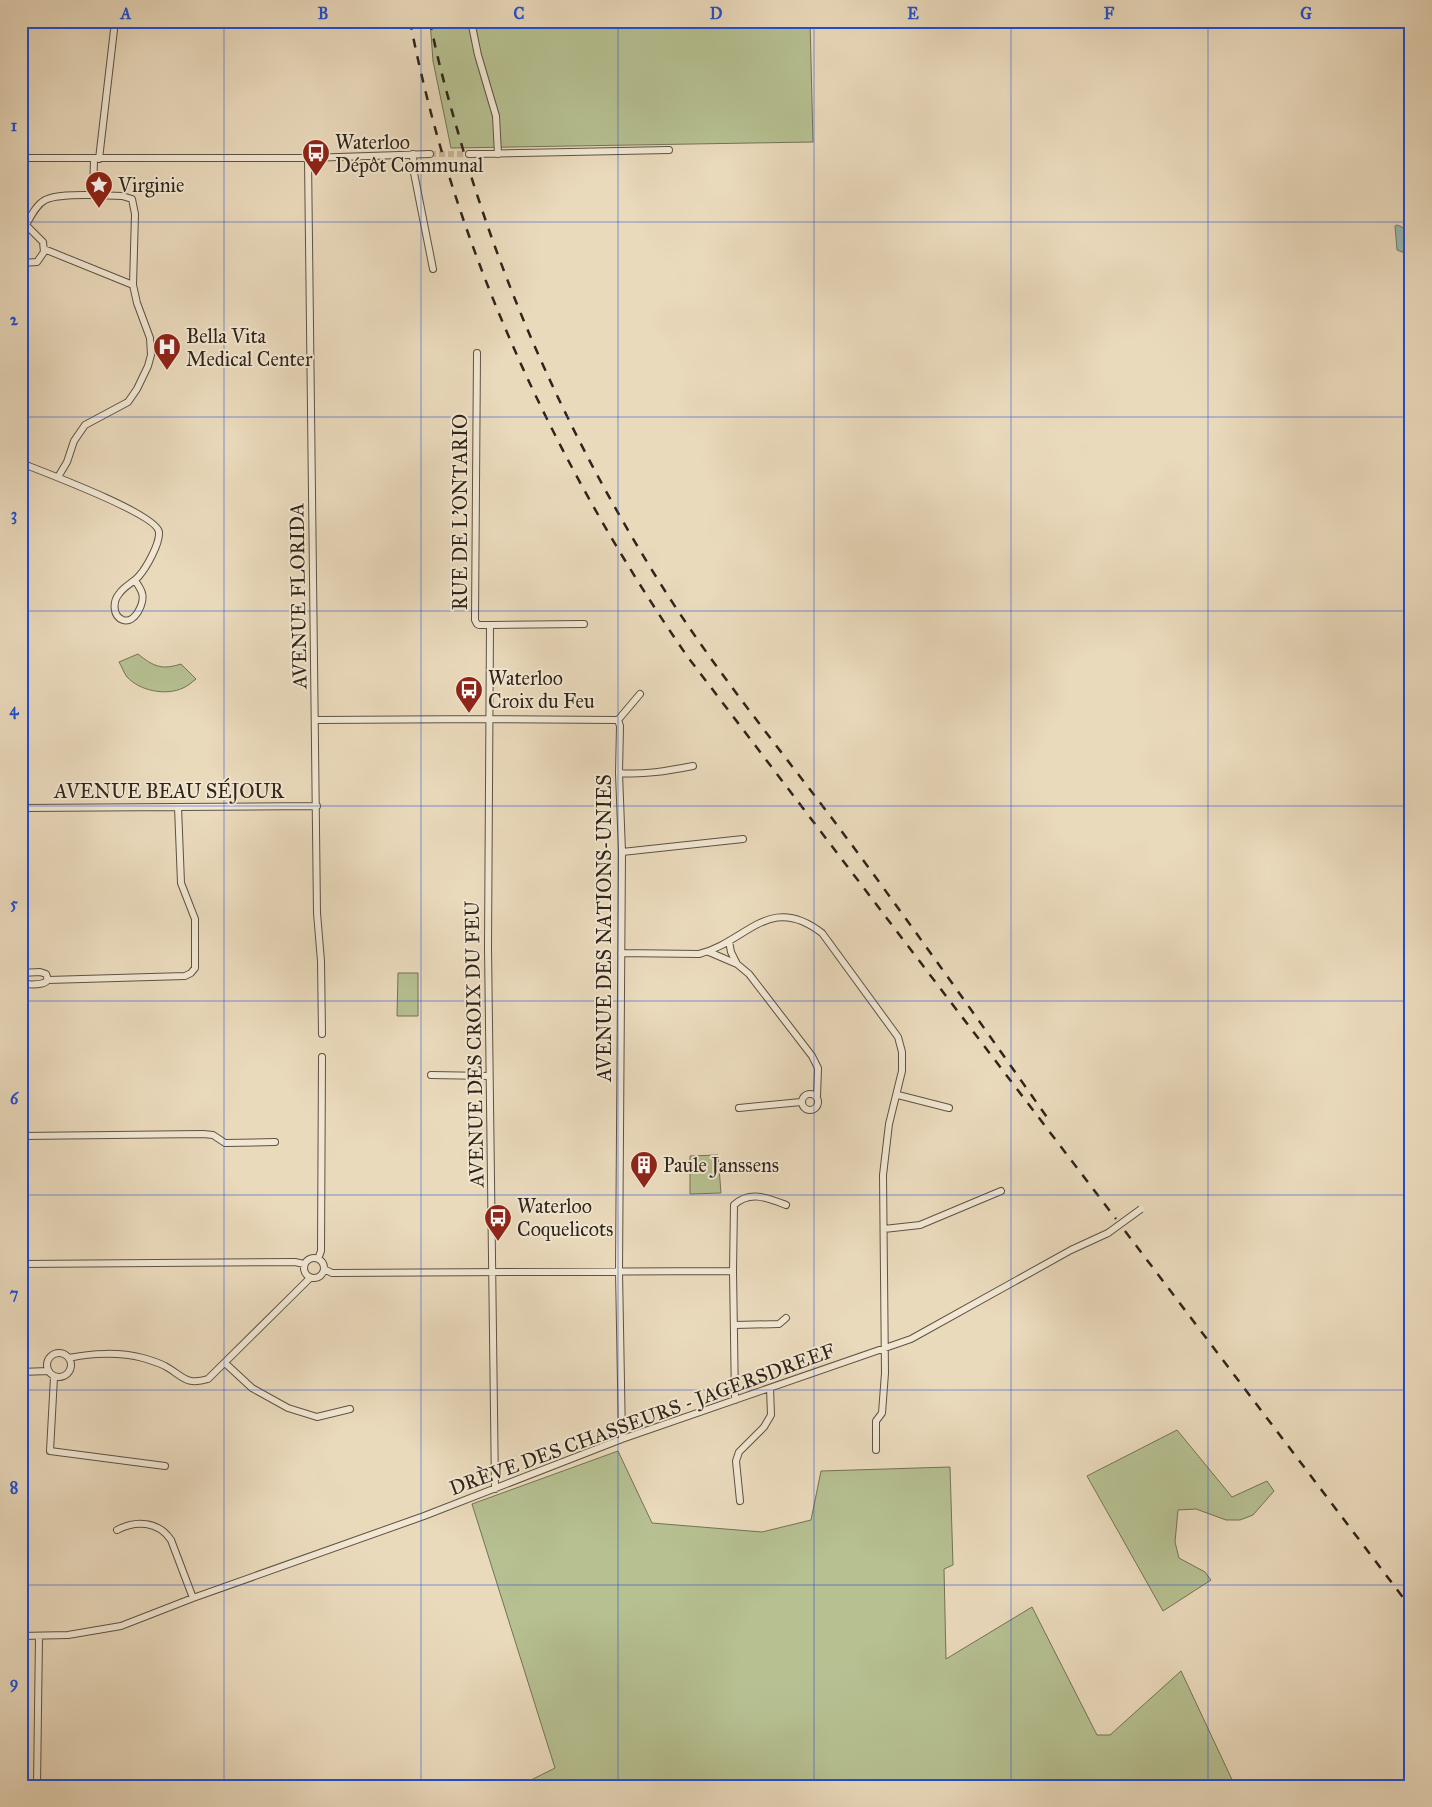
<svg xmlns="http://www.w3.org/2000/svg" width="1432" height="1807" font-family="'IM FELL Great Primer',serif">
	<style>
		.green { fill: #b6c091; stroke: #737255 }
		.water { fill: #98bab5; stroke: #6e7e77 }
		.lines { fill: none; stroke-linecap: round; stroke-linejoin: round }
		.street-tunnel { stroke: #c5b69b; stroke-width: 6; stroke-dasharray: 6 3; stroke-linecap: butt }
		.street-casing { stroke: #5e5242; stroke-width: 8 }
		.street { stroke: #f1e7d3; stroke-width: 6 }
		.rail { stroke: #302419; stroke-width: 2.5; stroke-dasharray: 9 9; stroke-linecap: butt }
		.street-bridge-casing { stroke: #5e5242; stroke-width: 8; stroke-linecap: butt }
		.street-bridge { stroke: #f1e7d3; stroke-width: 6 }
		.grid { fill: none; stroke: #1d4ed8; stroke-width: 1; stroke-opacity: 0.55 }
		.labels { text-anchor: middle; stroke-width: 4; stroke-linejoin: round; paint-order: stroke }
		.poi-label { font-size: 20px; fill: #302419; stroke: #f1e7d3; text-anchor: start }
		.street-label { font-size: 20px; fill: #302419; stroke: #f1e7d3 }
		.neatline { fill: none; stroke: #1d4ed8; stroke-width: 2 }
		.grid-label { font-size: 16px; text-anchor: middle; font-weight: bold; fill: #1d4ed8 }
	</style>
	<rect width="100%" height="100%" fill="#eadabc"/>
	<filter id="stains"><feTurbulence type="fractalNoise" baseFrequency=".004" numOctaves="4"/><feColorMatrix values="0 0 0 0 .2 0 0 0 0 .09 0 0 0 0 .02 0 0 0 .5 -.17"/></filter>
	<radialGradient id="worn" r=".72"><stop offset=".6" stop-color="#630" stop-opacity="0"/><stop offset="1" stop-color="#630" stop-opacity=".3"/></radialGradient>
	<path class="green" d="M 430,21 L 810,21 L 813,142 L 451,148 L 433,61 Z
		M 138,654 C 154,667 162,670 181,664 L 196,679 C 192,682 188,686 183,688 C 166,696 140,691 127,677 C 124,673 122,667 119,662 Z
		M 398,973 L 418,973 L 418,1016 L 397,1016 Z
		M 718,1155 L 721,1193 L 690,1194 L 690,1156 Z
		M 1177,1430 L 1232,1497 L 1267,1481 L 1274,1491 L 1253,1515 L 1240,1520 L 1226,1520 L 1196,1509 L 1178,1510 L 1175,1542 L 1179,1558 L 1205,1572 L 1211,1580 L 1163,1611 L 1087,1476 Z
		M 618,1451 L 652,1523 L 762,1532 L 811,1520 L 821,1471 L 950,1467 L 953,1565 L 944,1569 L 946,1659 L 1032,1607 L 1097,1735 L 1110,1735 L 1181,1671 L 1235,1786 L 519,1786 L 555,1768 L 472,1504 Z"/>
	<path class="water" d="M 1397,225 L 1402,227 L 1405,230 L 1411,225 L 1411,252 L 1402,252 L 1397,250 L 1395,226 Z"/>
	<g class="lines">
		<path class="street-tunnel" d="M 430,154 L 469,154"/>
		<defs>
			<path id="street" d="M 471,21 L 478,55 L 496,116 L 498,154
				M 413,154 L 414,173 L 433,269
				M 469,154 L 669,150
				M 21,158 L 308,158 L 430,154
				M 308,158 L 317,913 L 321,961 L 322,1034
				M 99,159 L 115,21
				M 26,225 C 31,216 36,205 45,200 C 57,194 80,195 93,195
				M 44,249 L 133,285
				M 21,263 L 37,262 L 44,252 L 43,242 L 26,225 L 22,225
				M 477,353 L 475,620 L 477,624 L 479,625 L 490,625 L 488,947 L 495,1489
				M 21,463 C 41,471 157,514 159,532 C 160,544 146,568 139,576 C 133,583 124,586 119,594 C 113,601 112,616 123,620 C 135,624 145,603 142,593 C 141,589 137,584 135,580
				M 58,477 L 67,462 L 74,441 L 85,425 L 128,402 L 137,389 L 148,366 L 151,355 L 150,338 L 137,303 L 133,285 L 135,214 L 132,199 L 122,196 L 93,195 L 94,159
				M 490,625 L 584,624
				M 316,720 L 490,719 L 618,720 L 620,726 L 619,773 L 622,852 L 619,1271 L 622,1439
				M 618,720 L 640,694
				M 619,773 C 644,775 667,771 693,766
				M 21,808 L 317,806
				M 622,852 L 743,839
				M 729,941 L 731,952 L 737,964
				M 709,952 L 737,964 L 749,974 L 812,1056 L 818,1068 L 817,1097
				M 621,953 L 699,954 C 747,942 769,892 822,933 L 898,1037 L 902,1052 L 902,1071 L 889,1124 L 883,1175 L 885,1373 L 882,1413 L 876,1421 L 876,1450
				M 21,973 L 40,972 L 46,974 L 48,980
				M 21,985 C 30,983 42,987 48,980 L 185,976 L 191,973 L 195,968 L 195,919 L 181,883 L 178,807
				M 431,1075 L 489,1076
				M802 1102a8 8 0 1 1 16 0a8 8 0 1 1-16 0Z
				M 898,1095 L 949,1108
				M 739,1108 L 801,1102
				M 21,1136 L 203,1134 L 213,1135 L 225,1143 L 275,1142
				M 884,1229 L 920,1225 L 1001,1191
				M304 1268a10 10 0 1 1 20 0a10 10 0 1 1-20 0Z
				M 318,1259 L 321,1251 L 322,1057
				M 21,1264 L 295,1262 L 304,1264
				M 324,1269 L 332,1273 L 733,1271
				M 735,1325 L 779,1324 L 786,1318
				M47 1365a12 12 0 1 1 24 0a12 12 0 1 1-24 0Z
				M 69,1358 C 92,1353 120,1352 143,1358 C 150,1360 159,1363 165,1366 C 183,1376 186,1386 208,1379 L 310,1278
				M 225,1363 L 252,1388 L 288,1408 L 317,1417 L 350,1409
				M 21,1372 L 48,1371
				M 54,1377 L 50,1451 L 165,1466
				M 735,1400 L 733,1271 L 734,1205 C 750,1190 768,1198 786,1205
				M 740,1501 L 736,1461 L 739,1452 L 764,1427 L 771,1415 L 770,1388
				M 117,1530 C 136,1520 158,1521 171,1540 L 193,1598
				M 21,1636 L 68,1635 L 121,1626 L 193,1598 L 424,1516 L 622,1439 L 911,1339 L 1071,1250 L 1108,1233
				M 37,1786 L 39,1636
				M 1405,1786 L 1411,1783"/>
		</defs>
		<use href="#street" class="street-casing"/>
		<use href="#street" class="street"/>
		<path class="rail" d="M 410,21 C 454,249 556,466 687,656 L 1116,1219
			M 430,21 C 438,63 450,105 462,146 C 507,300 574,446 660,583 C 712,666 775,743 834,821 C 908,920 980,1022 1051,1123
			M 1125,1231 L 1411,1608"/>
		<defs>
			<path id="street-bridge" d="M 1108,1233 L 1141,1209"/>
		</defs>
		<use href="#street-bridge" class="street-bridge-casing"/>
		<use href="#street-bridge" class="street-bridge"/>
	</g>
	<path class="grid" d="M 224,21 L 224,1786M 421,21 L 421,1786M 618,21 L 618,1786M 814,21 L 814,1786M 1011,21 L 1011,1786M 1208,21 L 1208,1786M 21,222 L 1411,222M 21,417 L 1411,417M 21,611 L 1411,611M 21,806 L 1411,806M 21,1001 L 1411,1001M 21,1195 L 1411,1195M 21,1390 L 1411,1390M 21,1585 L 1411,1585"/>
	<defs>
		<symbol id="bus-pin" viewBox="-11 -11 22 30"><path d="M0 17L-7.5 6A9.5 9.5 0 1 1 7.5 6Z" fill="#8f2418" stroke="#f1e7d3"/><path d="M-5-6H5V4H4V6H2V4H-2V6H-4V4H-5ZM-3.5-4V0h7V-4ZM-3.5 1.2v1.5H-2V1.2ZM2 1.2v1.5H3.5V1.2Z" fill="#fff"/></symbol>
		<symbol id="sight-pin" viewBox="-11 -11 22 30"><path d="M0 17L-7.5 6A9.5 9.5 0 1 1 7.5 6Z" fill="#8f2418" stroke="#f1e7d3"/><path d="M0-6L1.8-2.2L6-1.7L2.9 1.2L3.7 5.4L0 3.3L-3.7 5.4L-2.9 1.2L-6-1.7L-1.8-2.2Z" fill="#fff"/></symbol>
		<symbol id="hospital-pin" viewBox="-11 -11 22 30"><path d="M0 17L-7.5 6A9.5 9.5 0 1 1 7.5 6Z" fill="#8f2418" stroke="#f1e7d3"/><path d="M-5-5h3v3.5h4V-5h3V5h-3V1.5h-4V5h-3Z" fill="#fff"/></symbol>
		<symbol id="building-pin" viewBox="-11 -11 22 30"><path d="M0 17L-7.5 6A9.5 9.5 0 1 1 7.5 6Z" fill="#8f2418" stroke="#f1e7d3"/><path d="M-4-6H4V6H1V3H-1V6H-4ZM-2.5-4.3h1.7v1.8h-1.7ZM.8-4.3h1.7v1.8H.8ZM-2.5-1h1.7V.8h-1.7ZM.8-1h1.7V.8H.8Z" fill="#fff"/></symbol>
	</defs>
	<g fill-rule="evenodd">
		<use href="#bus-pin" x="300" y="137" width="32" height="43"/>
		<use href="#sight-pin" x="83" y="169" width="32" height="43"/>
		<use href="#hospital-pin" x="151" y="331" width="32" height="43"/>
		<use href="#bus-pin" x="453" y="674" width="32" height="43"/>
		<use href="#building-pin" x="628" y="1149" width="32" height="43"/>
		<use href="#bus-pin" x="482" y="1202" width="32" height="43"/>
	</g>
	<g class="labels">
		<g class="poi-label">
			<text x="335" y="149">Waterloo<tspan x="335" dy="23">Dépôt Communal</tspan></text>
			<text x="118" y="192">Virginie</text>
			<text x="186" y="343">Bella Vita<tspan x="186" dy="23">Medical Center</tspan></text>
			<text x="488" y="685">Waterloo<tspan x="488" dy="23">Croix du Feu</tspan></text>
			<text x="663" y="1172">Paule Janssens</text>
			<text x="517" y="1213">Waterloo<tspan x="517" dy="23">Coquelicots</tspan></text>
		</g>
		<g class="street-label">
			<text transform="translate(460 512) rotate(-90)" y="7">RUE DE L'ONTARIO</text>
			<text transform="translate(298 596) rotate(-91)" y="7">AVENUE FLORIDA</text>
			<text x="169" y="798">AVENUE BEAU SÉJOUR</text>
			<text transform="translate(604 928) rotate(-90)" y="7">AVENUE DES NATIONS-UNIES</text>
			<text transform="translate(474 1044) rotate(-91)" y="7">AVENUE DES CROIX DU FEU</text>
			<text transform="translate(642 1419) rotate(-20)" y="7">DRÈVE DES CHASSEURS - JAGERSDREEF</text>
		</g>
	</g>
	<rect width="1432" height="1807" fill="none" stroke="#eadabc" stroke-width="55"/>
	<rect x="28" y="28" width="1376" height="1752" class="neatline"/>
	<g class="grid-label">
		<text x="126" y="19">A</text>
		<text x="323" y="19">B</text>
		<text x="519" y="19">C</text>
		<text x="716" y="19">D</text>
		<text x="913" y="19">E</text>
		<text x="1109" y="19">F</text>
		<text x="1306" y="19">G</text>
		<text x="14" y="131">1</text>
		<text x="14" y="325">2</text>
		<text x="14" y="520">3</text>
		<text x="14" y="715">4</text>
		<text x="14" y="909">5</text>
		<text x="14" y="1104">6</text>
		<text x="14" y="1299">7</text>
		<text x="14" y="1493">8</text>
		<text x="14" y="1688">9</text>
	</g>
	<rect width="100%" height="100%" filter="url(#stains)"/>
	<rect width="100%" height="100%" fill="url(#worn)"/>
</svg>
